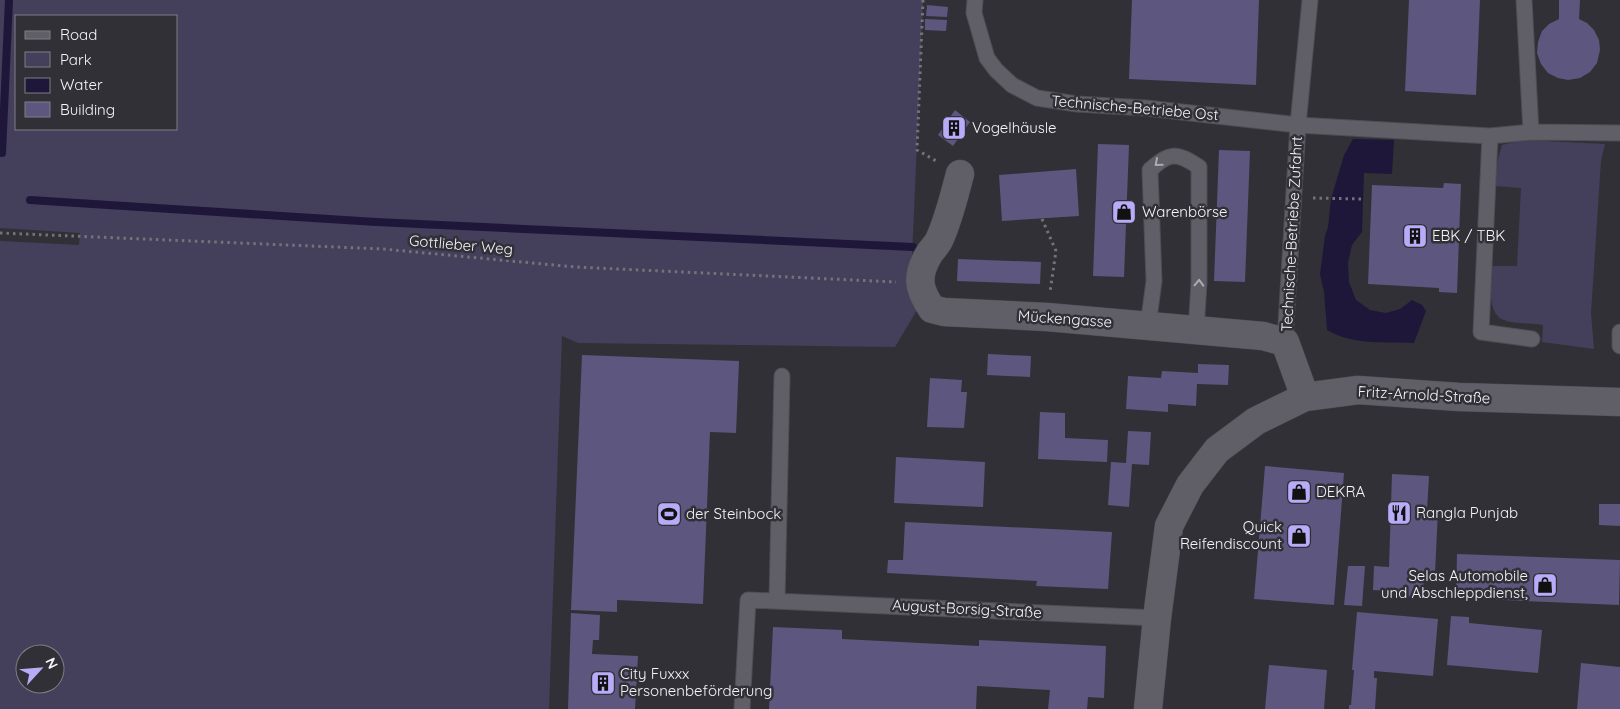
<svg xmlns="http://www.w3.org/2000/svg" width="1620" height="709" font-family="Quicksand,sans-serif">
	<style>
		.green { fill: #443f5b; fill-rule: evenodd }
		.water { fill: #1e1739 }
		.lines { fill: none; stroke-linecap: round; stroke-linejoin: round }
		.stream { stroke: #1e1739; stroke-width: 8 }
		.building { fill: #5d567e }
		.service-casing { stroke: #4e4d53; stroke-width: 17 }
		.minor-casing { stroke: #4e4d53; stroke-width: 29 }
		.path { stroke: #74737a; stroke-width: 3; stroke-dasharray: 2.5 4; stroke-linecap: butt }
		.service { stroke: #605f67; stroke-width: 15 }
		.minor { stroke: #605f67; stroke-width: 28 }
		.oneway { stroke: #aaaab0 }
		.labels { text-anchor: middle; stroke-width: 5; stroke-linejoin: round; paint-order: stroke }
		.street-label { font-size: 15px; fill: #f5f4f9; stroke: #313037 }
		.poi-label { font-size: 15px; fill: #f5f4f9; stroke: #313037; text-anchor: start }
	</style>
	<rect width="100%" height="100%" fill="#313037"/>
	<path class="green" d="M 0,0 L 923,0 L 911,282 L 917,310 L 895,347 L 578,343 L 562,336 L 549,709 L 0,709 L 0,241 L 79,245 L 80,233 L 0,228 ZM 16,16 L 176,16 L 176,129 L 16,129 ZM 148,207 L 795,240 L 795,241 L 376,222 ZM 25,654 L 55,654 L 55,684 L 25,684 Z
		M 1523,140 L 1605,144 L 1601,161 L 1591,313 L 1594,349 L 1542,342 L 1543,325 C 1532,323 1513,324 1504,320 C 1486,313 1491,281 1491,266 L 1517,266 L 1521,188 L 1495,186 L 1496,167 L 1502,145 Z"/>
	<path class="water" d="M 1353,139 L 1394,140 L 1392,174 L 1364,173 L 1362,232 L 1352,245 L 1348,263 L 1349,282 L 1356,300 L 1370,310 L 1386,313 L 1400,309 L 1412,300 L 1422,305 L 1426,311 L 1414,343 C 1385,342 1352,345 1327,330 L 1324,292 L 1320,274 L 1325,236 L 1328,227 L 1331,199 L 1344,155 Z"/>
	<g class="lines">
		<path class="stream" d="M 2,153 L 9,0
			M 30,200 L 376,222 L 913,247"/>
	</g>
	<path class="building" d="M 1132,0 L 1259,0 L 1256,85 L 1129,79 Z
		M 1409,0 L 1480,0 L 1476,95 L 1405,91 Z
		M 1559,0 L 1580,0 L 1579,19 L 1587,23 L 1594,30 L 1599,40 L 1600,50 L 1597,63 L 1590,72 L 1580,78 L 1568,80 L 1558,78 L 1548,73 L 1541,64 L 1537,53 L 1538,42 L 1542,31 L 1549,24 L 1559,19 Z
		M 927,5 L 948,7 L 947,17 L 926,16 Z
		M 925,19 L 947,20 L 946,31 L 925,30 Z
		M 955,110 L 970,122 L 953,146 L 938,135 Z
		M 1098,144 L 1129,145 L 1124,277 L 1093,276 Z
		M 1219,150 L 1250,151 L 1245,282 L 1214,281 Z
		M 1076,169 L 1079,216 L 1002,221 L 999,175 Z
		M 1444,183 L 1461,184 L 1457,293 L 1439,292 L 1439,288 L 1368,284 L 1372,185 L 1443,188 Z
		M 958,259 L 1041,262 L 1040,284 L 957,281 Z
		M 988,354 L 1031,356 L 1030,377 L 987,375 Z
		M 582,355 L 739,361 L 736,433 L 710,432 L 703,604 L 617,600 L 617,612 L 571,610 Z
		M 1198,364 L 1229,365 L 1228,385 L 1197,384 L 1196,406 L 1168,404 L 1168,412 L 1126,409 L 1128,376 L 1161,378 L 1162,371 L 1198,373 Z
		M 930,378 L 962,380 L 961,392 L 967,392 L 964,428 L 927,427 Z
		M 1040,412 L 1065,413 L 1065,438 L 1108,440 L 1107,462 L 1038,459 Z
		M 1128,431 L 1151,432 L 1149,465 L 1132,464 L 1129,507 L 1108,505 L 1111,462 L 1126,463 Z
		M 896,457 L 985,462 L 983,507 L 894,503 Z
		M 1265,466 L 1344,473 L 1334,605 L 1254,599 Z
		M 1392,474 L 1429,476 L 1427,511 L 1438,511 L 1435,573 L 1424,572 L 1423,597 L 1388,596 L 1388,591 L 1373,590 L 1374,566 L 1389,567 Z
		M 1599,504 L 1620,504 L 1620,526 L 1599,525 Z
		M 905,522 L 1112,532 L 1108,589 L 1036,586 L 1037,581 L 887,573 L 888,560 L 903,560 Z
		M 1457,554 L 1620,560 L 1619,605 L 1456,598 Z
		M 1348,566 L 1365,566 L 1362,606 L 1344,605 Z
		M 1357,612 L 1438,619 L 1433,676 L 1374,671 L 1374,678 L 1377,678 L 1375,709 L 1349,709 L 1349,705 L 1351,705 L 1354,670 L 1352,670 Z
		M 571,613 L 600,615 L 599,640 L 593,640 L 592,654 L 638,656 L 635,709 L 568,709 Z
		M 1451,616 L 1469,617 L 1469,623 L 1542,630 L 1538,673 L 1447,665 Z
		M 773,627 L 842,630 L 842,639 L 979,646 L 979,640 L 1106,646 L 1104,698 L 1088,697 L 1087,709 L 1048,709 L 1050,690 L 977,686 L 976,709 L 769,709 Z
		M 1581,663 L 1620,667 L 1620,709 L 1577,709 Z
		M 1269,665 L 1327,670 L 1324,709 L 1265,709 Z"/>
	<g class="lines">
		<defs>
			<path id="service" d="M 975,0 L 974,13 L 987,58 L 996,70 L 1012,85 L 1037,98 L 1077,104 L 1146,108 L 1298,125 L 1490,136 L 1531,132 L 1620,133
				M 1524,0 L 1531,132
				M 1490,136 L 1481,332 L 1532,339
				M 1148,326 L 1154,281 L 1150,170 C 1169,152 1177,152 1199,167 L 1199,283 L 1196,331
				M 1620,332 L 1620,346
				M 1285,342 L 1298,125 L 1310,0
				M 777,600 L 782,376
				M 742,709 L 748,600 L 1157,618"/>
			<path id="minor" d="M 960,174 C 954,196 949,218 940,238 C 938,244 932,249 929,254 C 916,276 918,289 932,309 L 944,312 L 1047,317 L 1263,336 L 1285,342 L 1305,397
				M 1148,709 L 1157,618 L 1169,526 L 1190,485 L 1217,450 L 1256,421 L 1305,397 L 1358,390 L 1459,397 L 1620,402"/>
		</defs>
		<use href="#service" class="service-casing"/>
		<use href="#minor" class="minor-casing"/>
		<path class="path" d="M 923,0 L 917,150 L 938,162
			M 1313,198 L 1363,199
			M 1042,219 L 1056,251 L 1050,292
			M 0,233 L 383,249 L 575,267 L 896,282"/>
		<use href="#service" class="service"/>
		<use href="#minor" class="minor"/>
	</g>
	<defs><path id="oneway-chevron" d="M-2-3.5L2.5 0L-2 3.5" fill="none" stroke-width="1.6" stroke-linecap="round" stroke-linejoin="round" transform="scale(1.25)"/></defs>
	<g class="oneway">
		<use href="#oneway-chevron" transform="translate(1158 163) rotate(139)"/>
		<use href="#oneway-chevron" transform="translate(1199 283) rotate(-88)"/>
	</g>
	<defs>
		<symbol id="building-square" viewBox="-11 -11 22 22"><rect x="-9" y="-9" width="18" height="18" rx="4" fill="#b8abf7" stroke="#313037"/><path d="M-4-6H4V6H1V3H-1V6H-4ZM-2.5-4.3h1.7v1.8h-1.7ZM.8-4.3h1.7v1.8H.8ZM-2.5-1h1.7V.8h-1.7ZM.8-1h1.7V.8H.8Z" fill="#111"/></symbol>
		<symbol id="shop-square" viewBox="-11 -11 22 22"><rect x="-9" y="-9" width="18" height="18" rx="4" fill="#b8abf7" stroke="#313037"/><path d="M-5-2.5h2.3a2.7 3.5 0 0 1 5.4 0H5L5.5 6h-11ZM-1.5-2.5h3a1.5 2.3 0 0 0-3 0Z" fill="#111"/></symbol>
		<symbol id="restaurant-square" viewBox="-11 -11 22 22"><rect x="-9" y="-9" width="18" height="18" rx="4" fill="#b8abf7" stroke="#313037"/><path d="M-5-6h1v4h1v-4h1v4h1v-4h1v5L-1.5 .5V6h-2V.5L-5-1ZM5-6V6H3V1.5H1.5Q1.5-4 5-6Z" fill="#111"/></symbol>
		<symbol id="stadium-square" viewBox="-11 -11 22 22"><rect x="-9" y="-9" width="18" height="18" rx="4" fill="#b8abf7" stroke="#313037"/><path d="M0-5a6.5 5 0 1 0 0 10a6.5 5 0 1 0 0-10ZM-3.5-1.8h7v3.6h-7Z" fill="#111"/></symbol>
	</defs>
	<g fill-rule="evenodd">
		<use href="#building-square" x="940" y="114" width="28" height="28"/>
		<use href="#shop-square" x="1110" y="198" width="28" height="28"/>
		<use href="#building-square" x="1401" y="222" width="28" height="28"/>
		<use href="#shop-square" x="1285" y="478" width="28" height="28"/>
		<use href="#restaurant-square" x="1385" y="499" width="28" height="28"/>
		<use href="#stadium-square" x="655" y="500" width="28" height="28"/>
		<use href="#shop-square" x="1285" y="522" width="28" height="28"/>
		<use href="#shop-square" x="1531" y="571" width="28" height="28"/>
		<use href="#building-square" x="589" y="669" width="28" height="28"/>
	</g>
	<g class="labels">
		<g class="street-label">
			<text transform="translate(1135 108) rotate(5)" y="5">Technische-Betriebe Ost</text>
			<text transform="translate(1292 234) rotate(-87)" y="5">Technische-Betriebe Zufahrt</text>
			<text transform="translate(461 245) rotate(5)" y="5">Gottlieber Weg</text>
			<text transform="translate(1065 319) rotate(4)" y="5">Mückengasse</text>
			<text transform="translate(1424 395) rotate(3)" y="5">Fritz-Arnold-Straße</text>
			<text transform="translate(967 609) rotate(3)" y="5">August-Borsig-Straße</text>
		</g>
		<g class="poi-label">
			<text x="972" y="133">Vogelhäusle</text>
			<text x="1142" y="217">Warenbörse</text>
			<text x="1432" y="241">EBK / TBK</text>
			<text x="1316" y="497">DEKRA</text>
			<text x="1416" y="518">Rangla Punjab</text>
			<text x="686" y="519">der Steinbock</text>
			<text x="1282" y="532" text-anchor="end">Quick<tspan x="1282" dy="17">Reifendiscount</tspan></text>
			<text x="1528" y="581" text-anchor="end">Selas Automobile<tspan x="1528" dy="17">und Abschleppdienst,</tspan></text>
			<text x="620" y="679">City Fuxxx<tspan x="620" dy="17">Personenbeförderung</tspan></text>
		</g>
	</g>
	<rect x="15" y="15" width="162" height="115" fill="#313037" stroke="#7f7e85"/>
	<rect x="25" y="31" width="25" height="8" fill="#605f67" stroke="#7f7e85"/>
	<text x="60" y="40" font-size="15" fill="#f5f4f9">Road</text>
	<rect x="25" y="52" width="25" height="15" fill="#443f5b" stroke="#7f7e85"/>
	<text x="60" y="65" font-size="15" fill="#f5f4f9">Park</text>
	<rect x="25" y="78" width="25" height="15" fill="#1e1739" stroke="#7f7e85"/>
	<text x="60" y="90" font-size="15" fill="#f5f4f9">Water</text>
	<rect x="25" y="102" width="25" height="15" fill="#5d567e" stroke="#7f7e85"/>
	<text x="60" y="115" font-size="15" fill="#f5f4f9">Building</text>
	<g transform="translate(40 669) rotate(64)"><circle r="24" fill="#313037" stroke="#7f7e85"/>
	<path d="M0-4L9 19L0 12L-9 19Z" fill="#b8abf7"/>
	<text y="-8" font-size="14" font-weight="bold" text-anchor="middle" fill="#f5f4f9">N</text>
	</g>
</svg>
